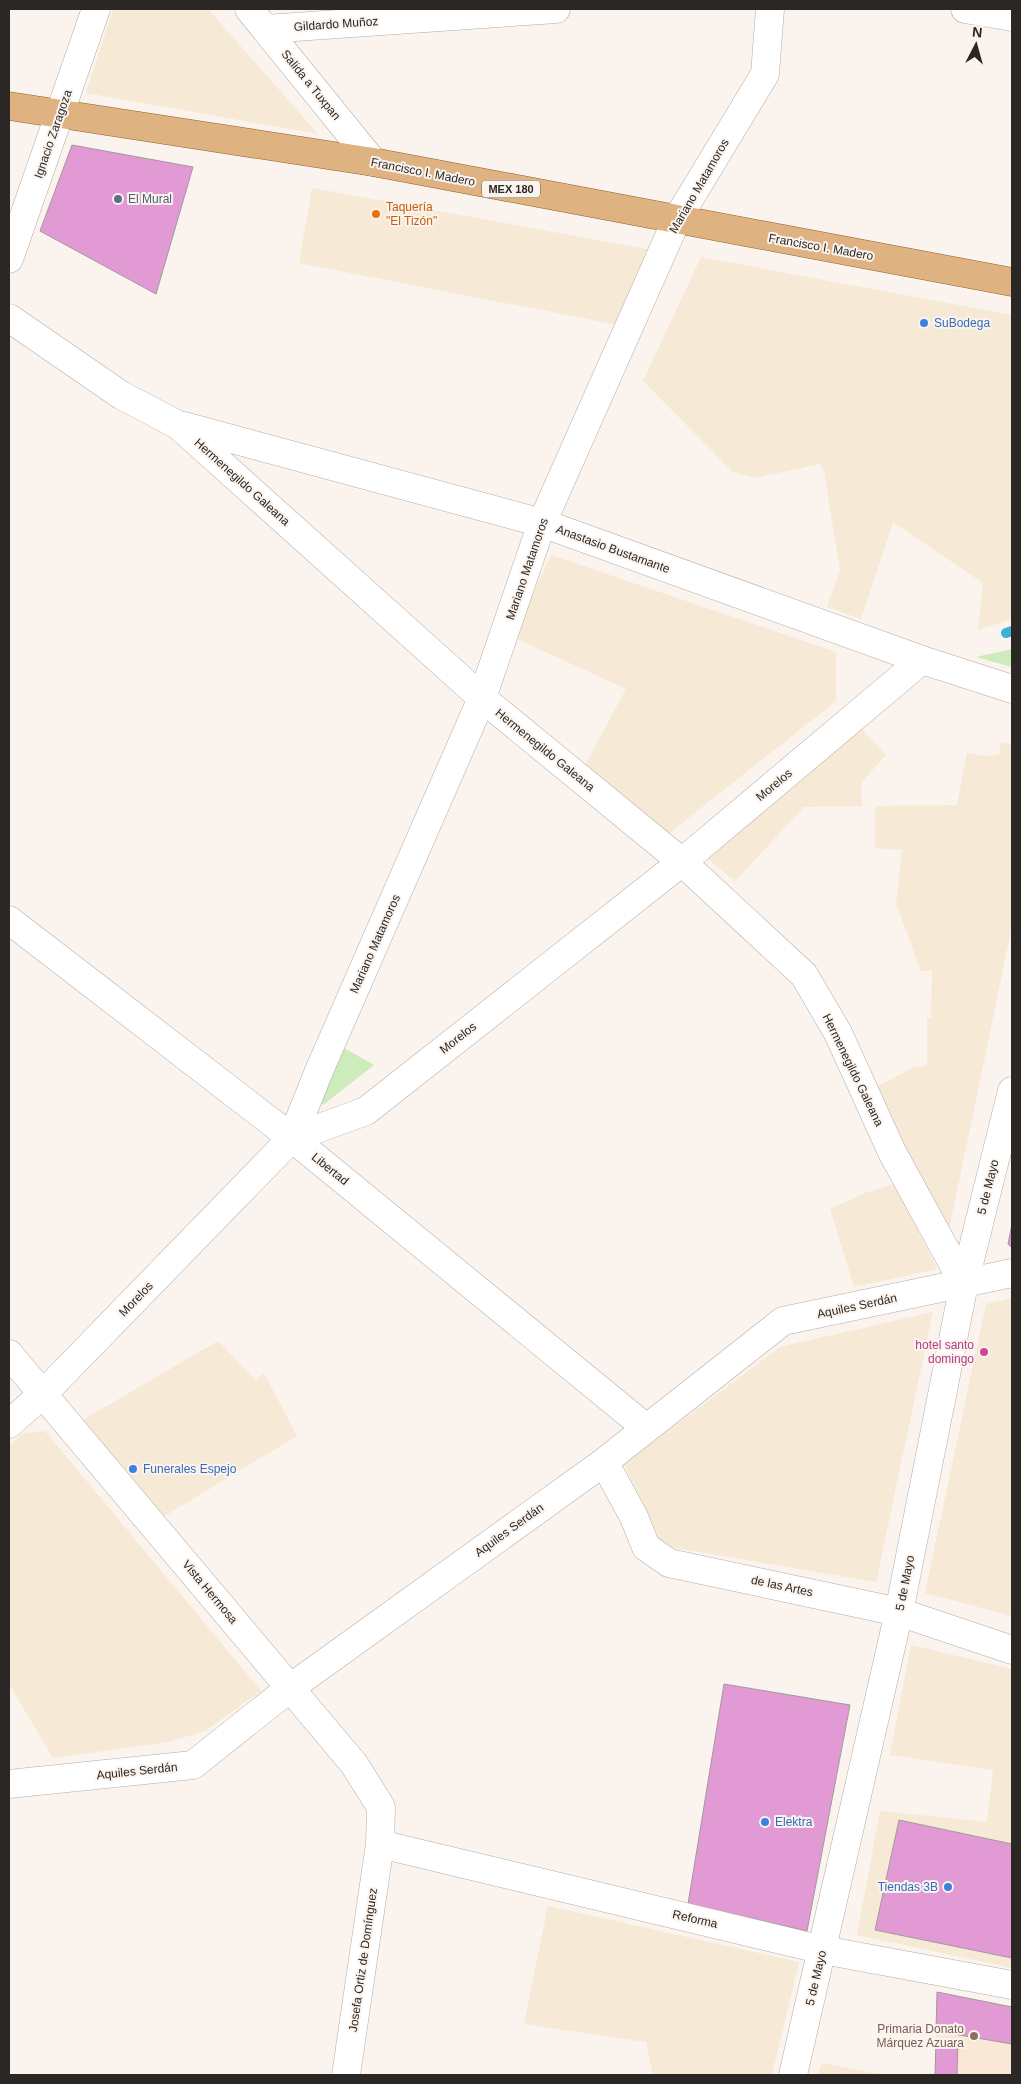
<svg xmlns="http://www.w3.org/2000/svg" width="1021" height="2084" font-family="Arial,sans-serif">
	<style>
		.commercial { fill: #f6e9d5 }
		.education { fill: #f8e8d5 }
		.green { fill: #ceebbb }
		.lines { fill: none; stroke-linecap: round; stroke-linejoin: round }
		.stream { stroke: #3db0d6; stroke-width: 10 }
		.building { fill: #e29ad4; stroke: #a0999e }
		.minor-casing { stroke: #b3aca6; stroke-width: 29 }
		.major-casing { stroke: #92602a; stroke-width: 29 }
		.minor { stroke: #fff; stroke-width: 28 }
		.major { stroke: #dfb281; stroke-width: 28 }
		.service-dot { fill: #5c6f8a; stroke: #fbf3ed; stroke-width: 2 }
		.food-dot { fill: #e8710a; stroke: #fbf3ed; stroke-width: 2 }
		.shop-dot { fill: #3f7fe0; stroke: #fbf3ed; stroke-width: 2 }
		.hotel-dot { fill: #d1479c; stroke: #fbf3ed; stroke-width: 2 }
		.education-dot { fill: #8d6e63; stroke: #fbf3ed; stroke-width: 2 }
		.labels { text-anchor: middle; stroke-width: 4; stroke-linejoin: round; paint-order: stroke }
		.shield { fill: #fbf3ed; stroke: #696460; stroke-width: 1 }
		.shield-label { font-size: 11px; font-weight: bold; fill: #2a2724 }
		.street-label { font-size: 12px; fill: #2a2724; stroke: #fbf3ed }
		.service-label { font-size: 12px; fill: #4e5e75; stroke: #fbf3ed; text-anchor: start }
		.food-label { font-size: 12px; fill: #c56008; stroke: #fbf3ed; text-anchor: start }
		.shop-label { font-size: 12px; fill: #366cbe; stroke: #fbf3ed; text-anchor: start }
		.hotel-label { font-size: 12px; fill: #b23c85; stroke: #fbf3ed; text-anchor: end }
		.education-label { font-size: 12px; fill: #785e54; stroke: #fbf3ed; text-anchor: end }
	</style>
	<rect width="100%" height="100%" fill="#fbf3ed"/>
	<path class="commercial" d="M 113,9 L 208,9 L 318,134 L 86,93 Z
		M 312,188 L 652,250 L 618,325 L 299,263 Z
		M 701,257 L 1012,315 L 1012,619 L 978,630 L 983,583 L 893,522 L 861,619 L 827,607 L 840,570 L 824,471 L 820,464 L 754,478 L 733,472 L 643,381 Z
		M 551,555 L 836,652 L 836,701 L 667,835 L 583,769 L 626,689 L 513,637 Z
		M 854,721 L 886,755 L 861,783 L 862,806 L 804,807 L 735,881 L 697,850 Z
		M 1001,742 L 1012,745 L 1012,926 L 949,1230 L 943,1230 L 874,1088 L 915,1067 L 927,1066 L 927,1018 L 931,1018 L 932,971 L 921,971 L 896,904 L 902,850 L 875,848 L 875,806 L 957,805 L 967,753 L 983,756 L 999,755 Z
		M 894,1184 L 937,1269 L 854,1287 L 830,1209 L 865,1193 Z
		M 1012,1298 L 1012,1616 L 925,1593 L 986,1304 Z
		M 933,1312 L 876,1582 L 663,1546 L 624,1464 L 780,1347 Z
		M 218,1341 L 256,1380 L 264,1373 L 297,1436 L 163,1517 L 81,1421 Z
		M 45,1431 L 261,1691 L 205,1731 L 168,1742 L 53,1758 L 9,1684 L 9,1446 L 24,1433 Z
		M 911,1645 L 1012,1669 L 1012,1968 L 857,1935 L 880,1811 L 987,1822 L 993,1770 L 890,1755 Z
		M 548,1906 L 799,1962 L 772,2075 L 653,2075 L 646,2042 L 524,2024 Z
		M 821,2063 L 869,2072 L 887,2075 L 818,2075 Z"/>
	<path class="education" d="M 937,1992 L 1012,2007 L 1012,2075 L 935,2075 Z"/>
	<path class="green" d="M 1012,649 L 1012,667 L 976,657 Z
		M 337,1044 L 374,1065 L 323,1105 L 313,1097 Z"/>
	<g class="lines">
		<path class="stream" d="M 1006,633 L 1012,631"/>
	</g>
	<path class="building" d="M 72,145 L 193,167 L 156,294 L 40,231 Z
		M 1012,1224 L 1012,1248 L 1008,1244 Z
		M 724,1684 L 850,1705 L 807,1931 L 688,1904 Z
		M 899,1820 L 1012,1844 L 1012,1958 L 875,1930 Z
		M 937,1992 L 1012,2007 L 1012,2044 L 936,2031 Z
		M 936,2040 L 958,2042 L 957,2075 L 935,2075 Z"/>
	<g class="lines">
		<defs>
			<path id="minor" d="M 249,9 L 373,162
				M 965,9 L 1012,17
				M 266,29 L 556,9
				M 9,259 L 96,9
				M 9,318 L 121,395 L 178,425 L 482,698 L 682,862 L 804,975 L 838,1033 L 892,1152 L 964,1284
				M 184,426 L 542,523 L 922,660 L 1012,689
				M 9,920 L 292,1138 L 645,1427
				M 292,1138 L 319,1071 L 482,698 L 542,523 L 676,221 L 765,74 L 770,9
				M 9,1354 L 354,1764 L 381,1807 L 380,1844 L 346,2075
				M 9,1424 L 44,1393 L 292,1138 L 366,1111 L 682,862 L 922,660
				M 604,1462 L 634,1517 L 646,1547 L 669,1563 L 899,1612 L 1012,1650
				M 9,1784 L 193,1765 L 290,1688 L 604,1462 L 783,1321 L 1012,1273
				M 380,1844 L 823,1950 L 1012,1985
				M 793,2075 L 899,1612 L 964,1284 L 1012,1091"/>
			<path id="major" d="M 9,106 L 373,162 L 1012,282"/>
		</defs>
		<use href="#minor" class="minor-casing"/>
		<use href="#major" class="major-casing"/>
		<use href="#minor" class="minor"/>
		<use href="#major" class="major"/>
	</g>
	<circle class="service-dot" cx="118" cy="199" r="5"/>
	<circle class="food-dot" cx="376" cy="214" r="5"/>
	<g class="shop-dot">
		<circle cx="924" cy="323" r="5"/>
		<circle cx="133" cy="1469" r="5"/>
		<circle cx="765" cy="1822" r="5"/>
		<circle cx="948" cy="1887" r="5"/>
	</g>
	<circle class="hotel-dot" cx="984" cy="1352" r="5"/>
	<circle class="education-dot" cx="974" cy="2036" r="5"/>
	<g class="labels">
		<rect class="shield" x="482" y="180.5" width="58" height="17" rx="4"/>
		<g class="shield-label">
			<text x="511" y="193">MEX 180</text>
		</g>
		<g class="street-label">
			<text transform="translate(336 24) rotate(-4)" y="4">Gildardo Muñoz</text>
			<text transform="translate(311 85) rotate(51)" y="4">Salida a Tuxpan</text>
			<text transform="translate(53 134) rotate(-71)" y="4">Ignacio Zaragoza</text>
			<text transform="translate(423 172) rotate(11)" y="4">Francisco I. Madero</text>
			<text transform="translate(699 186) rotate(-60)" y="4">Mariano Matamoros</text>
			<text transform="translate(821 247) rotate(10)" y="4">Francisco I. Madero</text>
			<text transform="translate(242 482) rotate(42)" y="4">Hermenegildo Galeana</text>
			<text transform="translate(613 549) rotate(20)" y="4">Anastasio Bustamante</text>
			<text transform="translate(527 569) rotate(-71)" y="4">Mariano Matamoros</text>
			<text transform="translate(545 750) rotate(39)" y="4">Hermenegildo Galeana</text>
			<text transform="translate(774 785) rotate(-40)" y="4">Morelos</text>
			<text transform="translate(375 944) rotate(-66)" y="4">Mariano Matamoros</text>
			<text transform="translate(458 1038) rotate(-38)" y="4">Morelos</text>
			<text transform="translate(853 1070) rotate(64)" y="4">Hermenegildo Galeana</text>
			<text transform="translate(330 1169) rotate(39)" y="4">Libertad</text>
			<text transform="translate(988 1187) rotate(-76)" y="4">5 de Mayo</text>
			<text transform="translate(136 1299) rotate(-46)" y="4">Morelos</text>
			<text transform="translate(857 1306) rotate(-12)" y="4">Aquiles Serdán</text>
			<text transform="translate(509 1530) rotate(-36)" y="4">Aquiles Serdán</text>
			<text transform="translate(905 1583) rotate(-79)" y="4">5 de Mayo</text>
			<text transform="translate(782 1586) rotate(12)" y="4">de las Artes</text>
			<text transform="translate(210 1592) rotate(50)" y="4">Vista Hermosa</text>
			<text transform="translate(137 1771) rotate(-6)" y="4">Aquiles Serdán</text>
			<text transform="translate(695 1919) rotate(13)" y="4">Reforma</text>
			<text transform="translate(363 1960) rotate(-82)" y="4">Josefa Ortiz de Domínguez</text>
			<text transform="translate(816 1978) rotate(-77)" y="4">5 de Mayo</text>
		</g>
		<g class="service-label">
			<text x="128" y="203">El Mural</text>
		</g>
		<g class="food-label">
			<text x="386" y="211">Taquería<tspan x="386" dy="14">"El Tizón"</tspan></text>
		</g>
		<g class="shop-label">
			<text x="934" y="327">SuBodega</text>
			<text x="143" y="1473">Funerales Espejo</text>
			<text x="775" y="1826">Elektra</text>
			<text x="938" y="1891" text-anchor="end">Tiendas 3B</text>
		</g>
		<g class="hotel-label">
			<text x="974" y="1349">hotel santo<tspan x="974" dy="14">domingo</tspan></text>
		</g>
		<g class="education-label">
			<text x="964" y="2033">Primaria Donato<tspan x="964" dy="14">Márquez Azuara</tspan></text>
		</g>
	</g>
	<rect width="1021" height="2084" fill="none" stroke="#2a2724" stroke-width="20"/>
	<g transform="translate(976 45) rotate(6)" stroke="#fbf3ed" stroke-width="4" paint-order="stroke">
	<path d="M0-4L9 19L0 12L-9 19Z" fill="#2a2724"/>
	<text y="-8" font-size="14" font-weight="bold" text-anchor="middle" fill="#2a2724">N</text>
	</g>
</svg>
